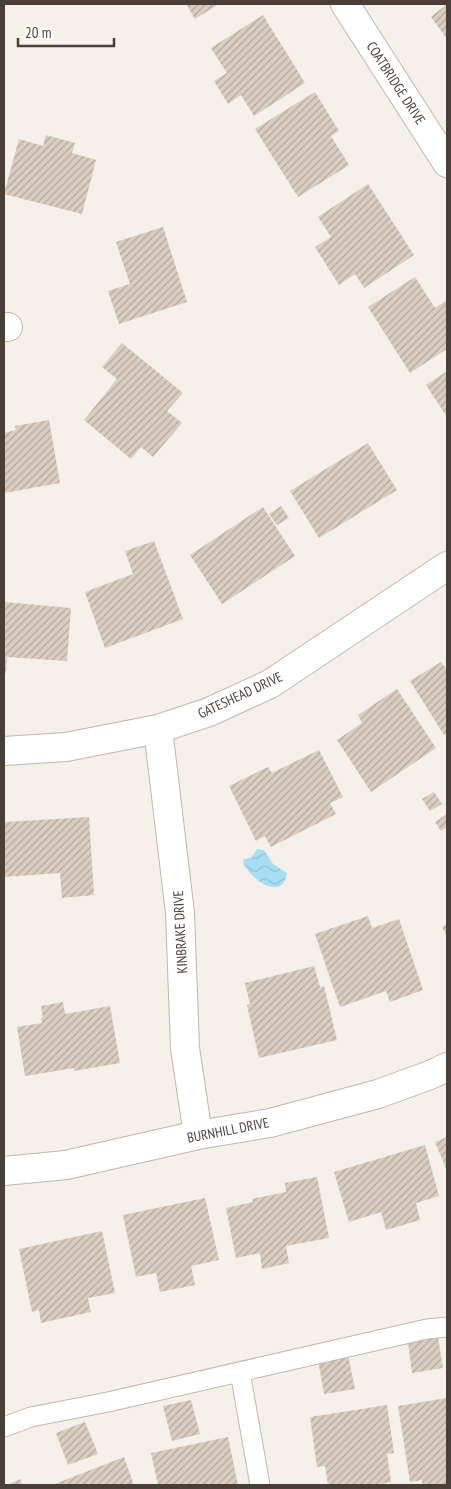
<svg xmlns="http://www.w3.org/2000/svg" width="451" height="1489" font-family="'PT Sans Narrow',sans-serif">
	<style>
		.water { fill: url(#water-waves) }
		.building { fill: url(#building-hatch) }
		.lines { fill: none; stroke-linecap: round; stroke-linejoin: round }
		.service-casing { stroke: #c1b6ac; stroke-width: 21 }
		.minor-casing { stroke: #c1b6ac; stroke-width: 30 }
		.service { stroke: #fff; stroke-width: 19 }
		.minor { stroke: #fff; stroke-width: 28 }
		.labels { text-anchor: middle; stroke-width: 5; stroke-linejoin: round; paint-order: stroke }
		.street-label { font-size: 14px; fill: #493f37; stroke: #fff }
	</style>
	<defs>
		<pattern id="water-waves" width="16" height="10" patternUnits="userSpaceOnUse" patternTransform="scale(1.25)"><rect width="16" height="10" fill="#a6dff2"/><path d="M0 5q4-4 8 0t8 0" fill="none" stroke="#90c0d0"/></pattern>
		<pattern id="building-hatch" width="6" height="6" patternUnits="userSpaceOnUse" patternTransform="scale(1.25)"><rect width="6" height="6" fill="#dacdc2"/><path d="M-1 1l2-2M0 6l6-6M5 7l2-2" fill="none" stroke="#b3a89e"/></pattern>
	</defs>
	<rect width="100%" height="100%" fill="#f5f0ea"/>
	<path class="water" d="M 257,849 L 264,850 L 273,864 L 287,873 C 284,897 262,886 251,874 C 248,871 246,867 243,864 L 244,859 L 251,858 Z"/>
	<path class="building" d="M 186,4 L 219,4 L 195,19 Z
		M 447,4 L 447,39 L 431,17 Z
		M 263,15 L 305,83 L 254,116 L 241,95 L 228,104 L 214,81 L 227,73 L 211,48 Z
		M 315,92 L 339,131 L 331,136 L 349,165 L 298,197 L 255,129 Z
		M 46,135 L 75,143 L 72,153 L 96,160 L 82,214 L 4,194 L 19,139 L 43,146 Z
		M 368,184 L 414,255 L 364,288 L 355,274 L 339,285 L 315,247 L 331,237 L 318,217 Z
		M 163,227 L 187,302 L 119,324 L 108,291 L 130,284 L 116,242 Z
		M 415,277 L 435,308 L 447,300 L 447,349 L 410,373 L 368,307 Z
		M 122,343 L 183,393 L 167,411 L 182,423 L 153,457 L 141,447 L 131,459 L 84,420 L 117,379 L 102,367 Z
		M 447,371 L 447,417 L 426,385 Z
		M 49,420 L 60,483 L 4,493 L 4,433 L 16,430 L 15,426 Z
		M 368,443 L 397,490 L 319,538 L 290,491 Z
		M 281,506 L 289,518 L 277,525 L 269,514 Z
		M 263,507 L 295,556 L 222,604 L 190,555 Z
		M 154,541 L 183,619 L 105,648 L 85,592 L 133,574 L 125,551 Z
		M 4,602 L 71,608 L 67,661 L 7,657 L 6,673 L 4,673 Z
		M 441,662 L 447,670 L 447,732 L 444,735 L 410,681 Z
		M 397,689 L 436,748 L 371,792 L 337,740 L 362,723 L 358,715 Z
		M 319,750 L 343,797 L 330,803 L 336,814 L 271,847 L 265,836 L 256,841 L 229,786 L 268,767 L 272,773 Z
		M 434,792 L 442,804 L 430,811 L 422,799 Z
		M 447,814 L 447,827 L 441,831 L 435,822 Z
		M 89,817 L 94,895 L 62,898 L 60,873 L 4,877 L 4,822 Z
		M 368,916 L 372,928 L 399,919 L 423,990 L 390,1002 L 386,991 L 340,1007 L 315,934 Z
		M 447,924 L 447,936 L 442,927 Z
		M 314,966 L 320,987 L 324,986 L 337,1040 L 259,1058 L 247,1005 L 250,1004 L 245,983 Z
		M 63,1002 L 65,1014 L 110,1006 L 120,1063 L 74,1071 L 74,1068 L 25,1076 L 17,1027 L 42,1023 L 41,1018 L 43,1018 L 41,1006 Z
		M 447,1137 L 447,1171 L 435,1142 Z
		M 425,1145 L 439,1196 L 416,1203 L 420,1220 L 386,1230 L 381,1212 L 349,1222 L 334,1172 Z
		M 317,1177 L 329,1238 L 286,1246 L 289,1263 L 262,1269 L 260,1253 L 236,1258 L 226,1208 L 253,1202 L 252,1199 L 286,1192 L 285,1183 Z
		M 205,1198 L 219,1260 L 191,1266 L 195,1285 L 160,1292 L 156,1273 L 136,1277 L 123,1215 Z
		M 102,1231 L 115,1293 L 88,1298 L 91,1312 L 41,1323 L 39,1310 L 32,1312 L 19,1249 Z
		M 438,1337 L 443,1368 L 412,1373 L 408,1342 Z
		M 348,1355 L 355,1389 L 324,1394 L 318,1360 Z
		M 447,1398 L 447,1484 L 422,1485 L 422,1480 L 410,1482 L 398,1406 Z
		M 191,1400 L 200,1434 L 172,1441 L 163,1406 Z
		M 387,1405 L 394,1453 L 387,1454 L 391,1482 L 374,1485 L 328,1485 L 325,1466 L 317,1467 L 310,1417 Z
		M 85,1422 L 98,1454 L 68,1465 L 56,1433 Z
		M 228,1437 L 238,1485 L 158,1485 L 151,1453 Z
		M 124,1457 L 134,1485 L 52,1485 Z
		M 20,1479 L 23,1485 L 7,1485 Z"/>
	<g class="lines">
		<defs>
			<path id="service" d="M 240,1372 L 260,1485
				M 4,1427 L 31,1417 L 108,1402 L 427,1329 L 447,1327"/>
			<path id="minor" d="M 345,4 L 447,163
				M 4,327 L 8,327
				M 158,729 L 180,913 L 185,1048 L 198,1135
				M 4,751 L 66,747 L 158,729 L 209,712 L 270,684 L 447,566
				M 4,1171 L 66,1165 L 198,1135 L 270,1123 L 378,1094 L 430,1075 L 447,1067"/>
		</defs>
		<use href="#service" class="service-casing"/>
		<use href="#minor" class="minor-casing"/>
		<use href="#service" class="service"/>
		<use href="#minor" class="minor"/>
	</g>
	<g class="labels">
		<g class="street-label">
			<text transform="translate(396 83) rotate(57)" y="5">COATBRIDGE DRIVE</text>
			<text transform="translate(240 695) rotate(-25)" y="5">GATESHEAD DRIVE</text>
			<text transform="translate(180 932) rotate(-93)" y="5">KINBRAKE DRIVE</text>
			<text transform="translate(228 1130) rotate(-11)" y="5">BURNHILL DRIVE</text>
		</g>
	</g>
	<rect width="451" height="1489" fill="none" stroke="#493f37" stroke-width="10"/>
	<path d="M18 38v8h96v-8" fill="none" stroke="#493f37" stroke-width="2.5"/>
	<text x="25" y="38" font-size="15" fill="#493f37" stroke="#ffffff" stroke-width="4" paint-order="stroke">20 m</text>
</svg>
